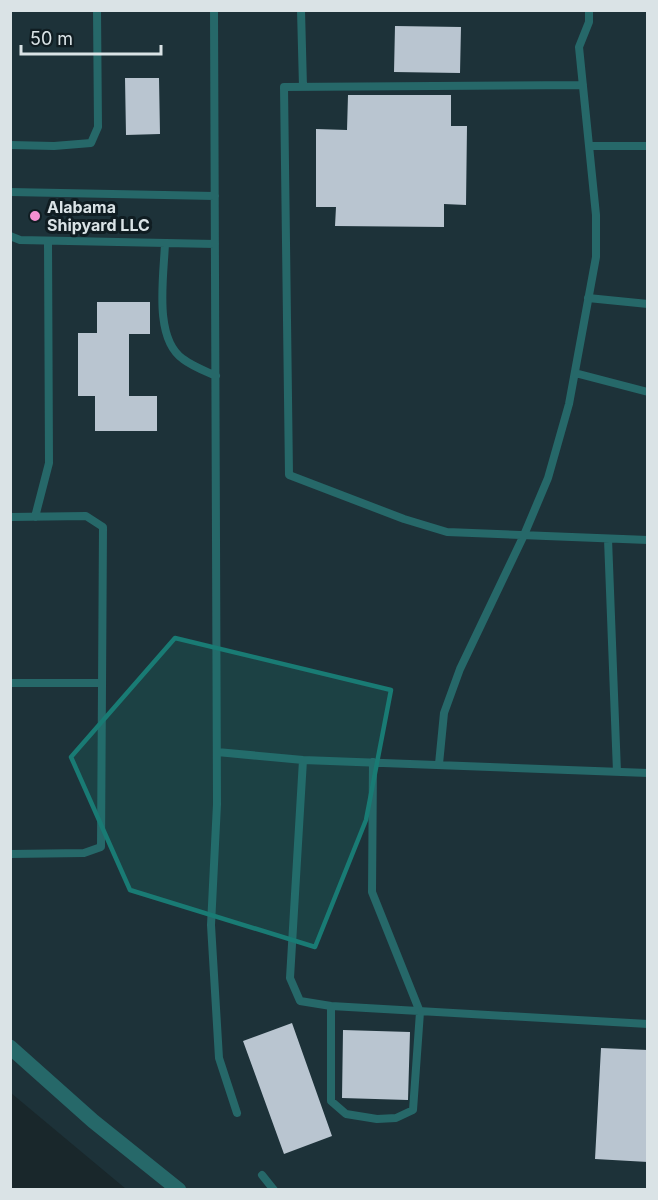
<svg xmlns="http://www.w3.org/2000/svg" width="658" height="1200" font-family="Inter,sans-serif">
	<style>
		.built { fill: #1d3239 }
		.building { fill: #b9c5d0 }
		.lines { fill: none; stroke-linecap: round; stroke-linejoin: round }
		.lane { stroke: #266869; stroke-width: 8 }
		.street { stroke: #266869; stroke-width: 15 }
		.marked { fill: #197b74; fill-opacity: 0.2; stroke: #197b74; stroke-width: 4.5; stroke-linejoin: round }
		.poi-dot { fill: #f590d1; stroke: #101d22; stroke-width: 2 }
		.labels { text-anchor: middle; stroke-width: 6; stroke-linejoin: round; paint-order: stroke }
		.poi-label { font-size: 16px; font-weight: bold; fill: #dae3e6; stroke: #101d22; text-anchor: start }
	</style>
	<rect width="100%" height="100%" fill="#19272b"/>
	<path class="built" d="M 10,11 L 647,11 L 647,1189 L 126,1189 L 11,1093 Z"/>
	<path class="building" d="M 395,26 L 461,27 L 460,73 L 394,72 Z
		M 125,78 L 159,78 L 160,134 L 126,135 Z
		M 348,95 L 451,95 L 451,126 L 467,126 L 466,205 L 444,204 L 444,227 L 335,226 L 336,207 L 316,207 L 316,129 L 347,130 Z
		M 97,302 L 150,302 L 150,334 L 129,334 L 129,396 L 157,396 L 157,431 L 95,431 L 95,396 L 78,396 L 78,333 L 97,333 Z
		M 292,1023 L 332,1136 L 284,1154 L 243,1041 Z
		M 343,1030 L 410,1032 L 408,1100 L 342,1098 Z
		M 601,1048 L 648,1050 L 648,1162 L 595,1159 Z"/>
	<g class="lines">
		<path class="lane" d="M 214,10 L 217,804 L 211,925 L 219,1058 L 237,1113
			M 301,10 L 303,87
			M 583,85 L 284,87 L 289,475 L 404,519 L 447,532 L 648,540
			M 10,145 L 54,146 L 91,143 L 98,127 L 97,10
			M 589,146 L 648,146
			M 10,192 L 215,196
			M 10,236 L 20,240 L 215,244
			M 165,243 C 164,275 153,338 183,359 C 192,366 205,371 216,376
			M 588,298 L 648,304
			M 575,373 L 648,392
			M 10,517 L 86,516 L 103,527 L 101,847 L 84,853 L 10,854
			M 35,517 L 49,463 L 48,241
			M 608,539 L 617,772
			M 10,683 L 102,683
			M 217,752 L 303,760 L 648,773
			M 303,760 L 290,978 L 300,1001 L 331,1006 L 648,1024
			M 439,764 L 444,713 L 460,669 L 524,535 L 548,478 L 569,404 L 596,257 L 596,215 L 579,47 L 589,22 L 589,10
			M 331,1006 L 331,1101 L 346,1114 L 377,1119 L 396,1118 L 413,1110 L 420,1012 L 372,892 L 373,762
			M 262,1175 L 274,1190"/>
		<path class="street" d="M 10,1047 L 93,1121 L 179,1190"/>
	</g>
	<path class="marked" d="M 175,638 L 391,690 L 366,820 L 315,947 L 130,890 L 71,757 Z"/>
	<circle class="poi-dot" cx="35" cy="216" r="6"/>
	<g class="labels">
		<g class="poi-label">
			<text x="47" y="213">Alabama<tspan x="47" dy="18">Shipyard LLC</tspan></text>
		</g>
	</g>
	<rect width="658" height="1200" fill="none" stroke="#dae3e6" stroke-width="24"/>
	<path d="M21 45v9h140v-9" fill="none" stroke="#dae3e6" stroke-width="3"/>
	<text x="30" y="45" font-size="18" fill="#dae3e6" stroke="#101d22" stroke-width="4.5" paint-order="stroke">50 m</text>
</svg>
